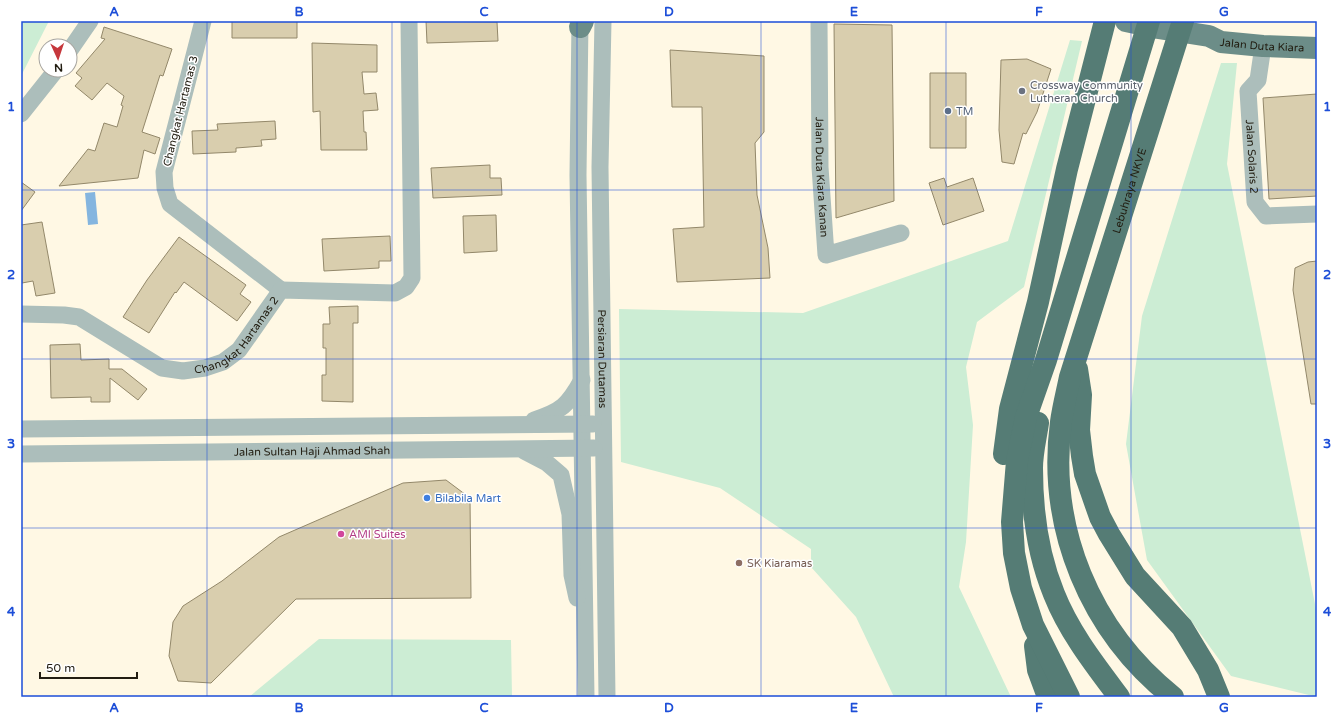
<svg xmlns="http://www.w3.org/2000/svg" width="1338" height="718" font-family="'Varela Round',sans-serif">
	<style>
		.green { fill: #ccedd4 }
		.water { fill: #84b5df }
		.building { fill: #d9ceae; stroke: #93886a }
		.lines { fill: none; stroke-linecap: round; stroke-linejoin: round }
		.minor { stroke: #acbebb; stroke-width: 17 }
		.major { stroke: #6c8d88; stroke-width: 22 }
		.highway { stroke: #557c75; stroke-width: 22 }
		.grid { fill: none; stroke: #1d4ed8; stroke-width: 1; stroke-opacity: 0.55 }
		.worship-dot { fill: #6b7280; stroke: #fff; stroke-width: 1.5 }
		.service-dot { fill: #5c6f8a; stroke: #fff; stroke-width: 1.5 }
		.shop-dot { fill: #3f7fe0; stroke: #fff; stroke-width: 1.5 }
		.hotel-dot { fill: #d1479c; stroke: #fff; stroke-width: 1.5 }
		.education-dot { fill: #8d6e63; stroke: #fff; stroke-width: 1.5 }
		.labels { text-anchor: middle; stroke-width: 3; stroke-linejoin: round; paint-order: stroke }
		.street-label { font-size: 11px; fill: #221d11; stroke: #fff }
		.worship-label { font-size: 11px; fill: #5b616d; stroke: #fff; text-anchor: start }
		.service-label { font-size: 11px; fill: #4e5e75; stroke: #fff; text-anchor: start }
		.shop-label { font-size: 11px; fill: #366cbe; stroke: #fff; text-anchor: start }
		.hotel-label { font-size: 11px; fill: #b23c85; stroke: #fff; text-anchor: start }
		.education-label { font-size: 11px; fill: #785e54; stroke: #fff; text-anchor: start }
		.neatline { fill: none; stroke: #1d4ed8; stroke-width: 1.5 }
		.grid-label { font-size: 13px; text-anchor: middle; font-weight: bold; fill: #1d4ed8 }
	</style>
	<rect width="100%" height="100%" fill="#fff8e4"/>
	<path class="green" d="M 21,21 L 49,21 L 21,76 Z
		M 1070,40 L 1082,41 L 1024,287 L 977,322 L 966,367 L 973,425 L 966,542 L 959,587 L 1011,697 L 894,697 L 856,617 L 811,567 L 811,549 L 720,488 L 621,462 L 619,309 L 803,313 L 1008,241 Z
		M 1221,63 L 1237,63 L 1227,164 L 1317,614 L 1317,697 L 1231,676 L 1147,560 L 1126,444 L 1142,316 Z
		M 319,639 L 511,640 L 512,697 L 249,697 Z"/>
	<path class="water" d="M 95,192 L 98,224 L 88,225 L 85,193 Z"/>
	<path class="building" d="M 232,21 L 297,21 L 297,38 L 232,38 Z
		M 426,21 L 497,22 L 498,41 L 427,43 Z
		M 834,24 L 892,25 L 894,201 L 836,218 Z
		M 104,27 L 172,49 L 163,76 L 160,75 L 142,132 L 160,138 L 155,154 L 144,150 L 138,178 L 59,186 L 88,149 L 95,151 L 104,123 L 117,127 L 123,106 L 121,105 L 124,96 L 107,83 L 92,100 L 75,86 L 82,78 L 76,73 L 105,39 L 101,38 Z
		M 312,43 L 377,45 L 377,72 L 362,72 L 364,94 L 376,93 L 378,110 L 363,111 L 364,132 L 366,132 L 367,150 L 321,150 L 320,111 L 313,112 Z
		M 670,50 L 764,56 L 764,132 L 755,143 L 757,195 L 768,248 L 770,278 L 677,282 L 673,229 L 704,227 L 702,107 L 672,107 Z
		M 1027,59 L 1051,69 L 1037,112 L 1026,134 L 1023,133 L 1014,164 L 1002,162 L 999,130 L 1001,60 Z
		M 930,73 L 966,73 L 966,148 L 930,148 Z
		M 1317,94 L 1317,196 L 1269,199 L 1263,98 Z
		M 275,121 L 276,139 L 261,140 L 262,146 L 236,148 L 236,152 L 193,154 L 192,131 L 218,130 L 217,124 Z
		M 490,165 L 490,178 L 501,178 L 502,195 L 433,198 L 431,168 Z
		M 944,178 L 947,187 L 973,178 L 984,211 L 943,225 L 929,183 Z
		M 21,182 L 35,192 L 21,211 Z
		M 496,215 L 497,251 L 464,253 L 463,216 Z
		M 42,222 L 55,293 L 36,296 L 33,281 L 22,283 L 21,225 Z
		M 390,236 L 391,261 L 379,261 L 379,268 L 324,271 L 322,239 Z
		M 179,237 L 246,285 L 240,294 L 251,302 L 237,321 L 184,282 L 176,293 L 175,292 L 149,333 L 123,317 L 147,280 Z
		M 1317,261 L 1317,404 L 1311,404 L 1293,290 L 1295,268 L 1308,262 Z
		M 358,306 L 358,323 L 353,323 L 353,402 L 322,401 L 322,375 L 326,375 L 326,348 L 323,348 L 323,324 L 330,324 L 329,307 Z
		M 80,344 L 81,360 L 109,359 L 109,369 L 122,369 L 147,389 L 138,400 L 110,378 L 110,402 L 91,402 L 91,397 L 51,398 L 50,345 Z
		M 446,480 L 470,498 L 471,598 L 296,599 L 211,683 L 178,681 L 169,656 L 173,622 L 183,606 L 222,581 L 279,537 L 403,483 Z"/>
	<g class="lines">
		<g class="minor">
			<path d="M 203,21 L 164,172 L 165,188 L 170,204 L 281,290"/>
			<path d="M 580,21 L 578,175 L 586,697"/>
			<path id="s1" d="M 603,21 L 600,167 L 607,697"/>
			<path id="s2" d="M 819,21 L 820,167 L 826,255 L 901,233"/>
			<path id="s3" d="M 1263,46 L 1258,80 L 1248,91 L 1255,202 L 1266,216 L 1317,214"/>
			<path d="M 70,50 L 90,21"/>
			<path d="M 21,114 L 56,70"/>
			<path id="s4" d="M 21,314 L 64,315 L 79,317 L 162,368 L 183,371 L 205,368 L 223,362 L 239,350 L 281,290 L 395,293 L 406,287 L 412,278 L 409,21"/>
			<path d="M 534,420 C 562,411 568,405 582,380"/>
			<path d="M 21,429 L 593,424"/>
			<path d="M 524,451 L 547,463 L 561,475 L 570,514 L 572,575 L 577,598"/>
			<path id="s5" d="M 21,454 L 594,448"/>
		</g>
		<g class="major">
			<path id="s6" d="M 1126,21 L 1158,28 L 1209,36 L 1221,42 L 1263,46 L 1317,48"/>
			<path d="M 580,27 L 583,21"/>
		</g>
		<g class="highway">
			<path d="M 1077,369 L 1081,395 L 1079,430 L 1082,456 L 1085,474 L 1100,517 L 1109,534 L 1135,576 L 1182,627 L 1208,670 L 1219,697"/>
			<path d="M 1038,423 C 1036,437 1032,453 1032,468 C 1032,510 1038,555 1054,594 C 1069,632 1095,665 1119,697"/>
			<path d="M 1004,454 L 1010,409 L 1038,302 L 1067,169 L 1105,21"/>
			<path d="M 1035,646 L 1038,670 L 1048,697"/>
			<path d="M 1069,697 L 1033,625 L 1021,588 L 1014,553 L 1012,522 L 1017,461 L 1026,417 L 1046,360 L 1149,21"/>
			<path id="s7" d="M 1173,697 C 1090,631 1047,528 1061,422 C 1063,407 1067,392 1070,377 L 1183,21"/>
		</g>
	</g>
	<path class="grid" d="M 207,21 L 207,697M 392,21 L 392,697M 577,21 L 577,697M 761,21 L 761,697M 946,21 L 946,697M 1131,21 L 1131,697M 21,190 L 1317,190M 21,359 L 1317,359M 21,528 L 1317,528"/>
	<circle class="worship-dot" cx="1022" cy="91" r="4"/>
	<circle class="service-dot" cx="948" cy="111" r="4"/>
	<circle class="shop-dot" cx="427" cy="498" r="4"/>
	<circle class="hotel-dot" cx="341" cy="534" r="4"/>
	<circle class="education-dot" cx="739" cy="563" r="4"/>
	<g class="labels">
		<g class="street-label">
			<text dy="4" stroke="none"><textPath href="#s6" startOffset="139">Jalan Duta Kiara</textPath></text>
			<text transform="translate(180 111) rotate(-76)" y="4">Changkat Hartamas 3</text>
			<text dy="4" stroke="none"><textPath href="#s3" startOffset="115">Jalan Solaris 2</textPath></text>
			<text dy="4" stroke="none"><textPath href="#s2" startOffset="156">Jalan Duta Kiara Kanan</textPath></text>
			<text dy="4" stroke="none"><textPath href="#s7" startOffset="552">Lebuhraya NKVE</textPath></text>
			<text dy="4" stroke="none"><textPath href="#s4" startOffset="245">Changkat Hartamas 2</textPath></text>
			<text dy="4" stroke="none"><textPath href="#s1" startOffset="338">Persiaran Dutamas</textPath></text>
			<text dy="4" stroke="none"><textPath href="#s5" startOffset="291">Jalan Sultan Haji Ahmad Shah</textPath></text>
		</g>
		<g class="worship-label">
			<text x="1030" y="89">Crossway Community<tspan x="1030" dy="13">Lutheran Church</tspan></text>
		</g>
		<g class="service-label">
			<text x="956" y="115">TM</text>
		</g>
		<g class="shop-label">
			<text x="435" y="502">Bilabila Mart</text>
		</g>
		<g class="hotel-label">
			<text x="349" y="538">AMI Suites</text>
		</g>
		<g class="education-label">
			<text x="747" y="567">SK Kiaramas</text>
		</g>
	</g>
	<rect width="1338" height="718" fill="none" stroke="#ffffff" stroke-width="44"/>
	<g transform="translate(58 58) rotate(177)"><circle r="19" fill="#ffffff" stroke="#a7a5a0"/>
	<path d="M0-3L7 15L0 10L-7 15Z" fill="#c6373c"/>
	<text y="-6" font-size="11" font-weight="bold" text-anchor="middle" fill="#221d11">N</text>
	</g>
	<path d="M40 672v6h97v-6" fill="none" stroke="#221d11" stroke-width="2"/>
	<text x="46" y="672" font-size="12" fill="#221d11" stroke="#ffffff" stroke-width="3" paint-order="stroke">50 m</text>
	<rect x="22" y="22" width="1294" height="674" class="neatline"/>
	<g class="grid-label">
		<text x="114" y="16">A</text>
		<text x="299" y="16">B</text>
		<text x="484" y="16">C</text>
		<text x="669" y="16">D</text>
		<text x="854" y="16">E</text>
		<text x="1039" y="16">F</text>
		<text x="1224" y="16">G</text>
		<text x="11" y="111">1</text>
		<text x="1327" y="111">1</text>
		<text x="11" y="279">2</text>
		<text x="1327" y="279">2</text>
		<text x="11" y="448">3</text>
		<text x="1327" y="448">3</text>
		<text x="11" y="616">4</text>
		<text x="1327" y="616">4</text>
		<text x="114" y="712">A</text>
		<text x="299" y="712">B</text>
		<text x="484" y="712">C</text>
		<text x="669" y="712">D</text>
		<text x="854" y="712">E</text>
		<text x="1039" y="712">F</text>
		<text x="1224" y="712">G</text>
	</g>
</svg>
